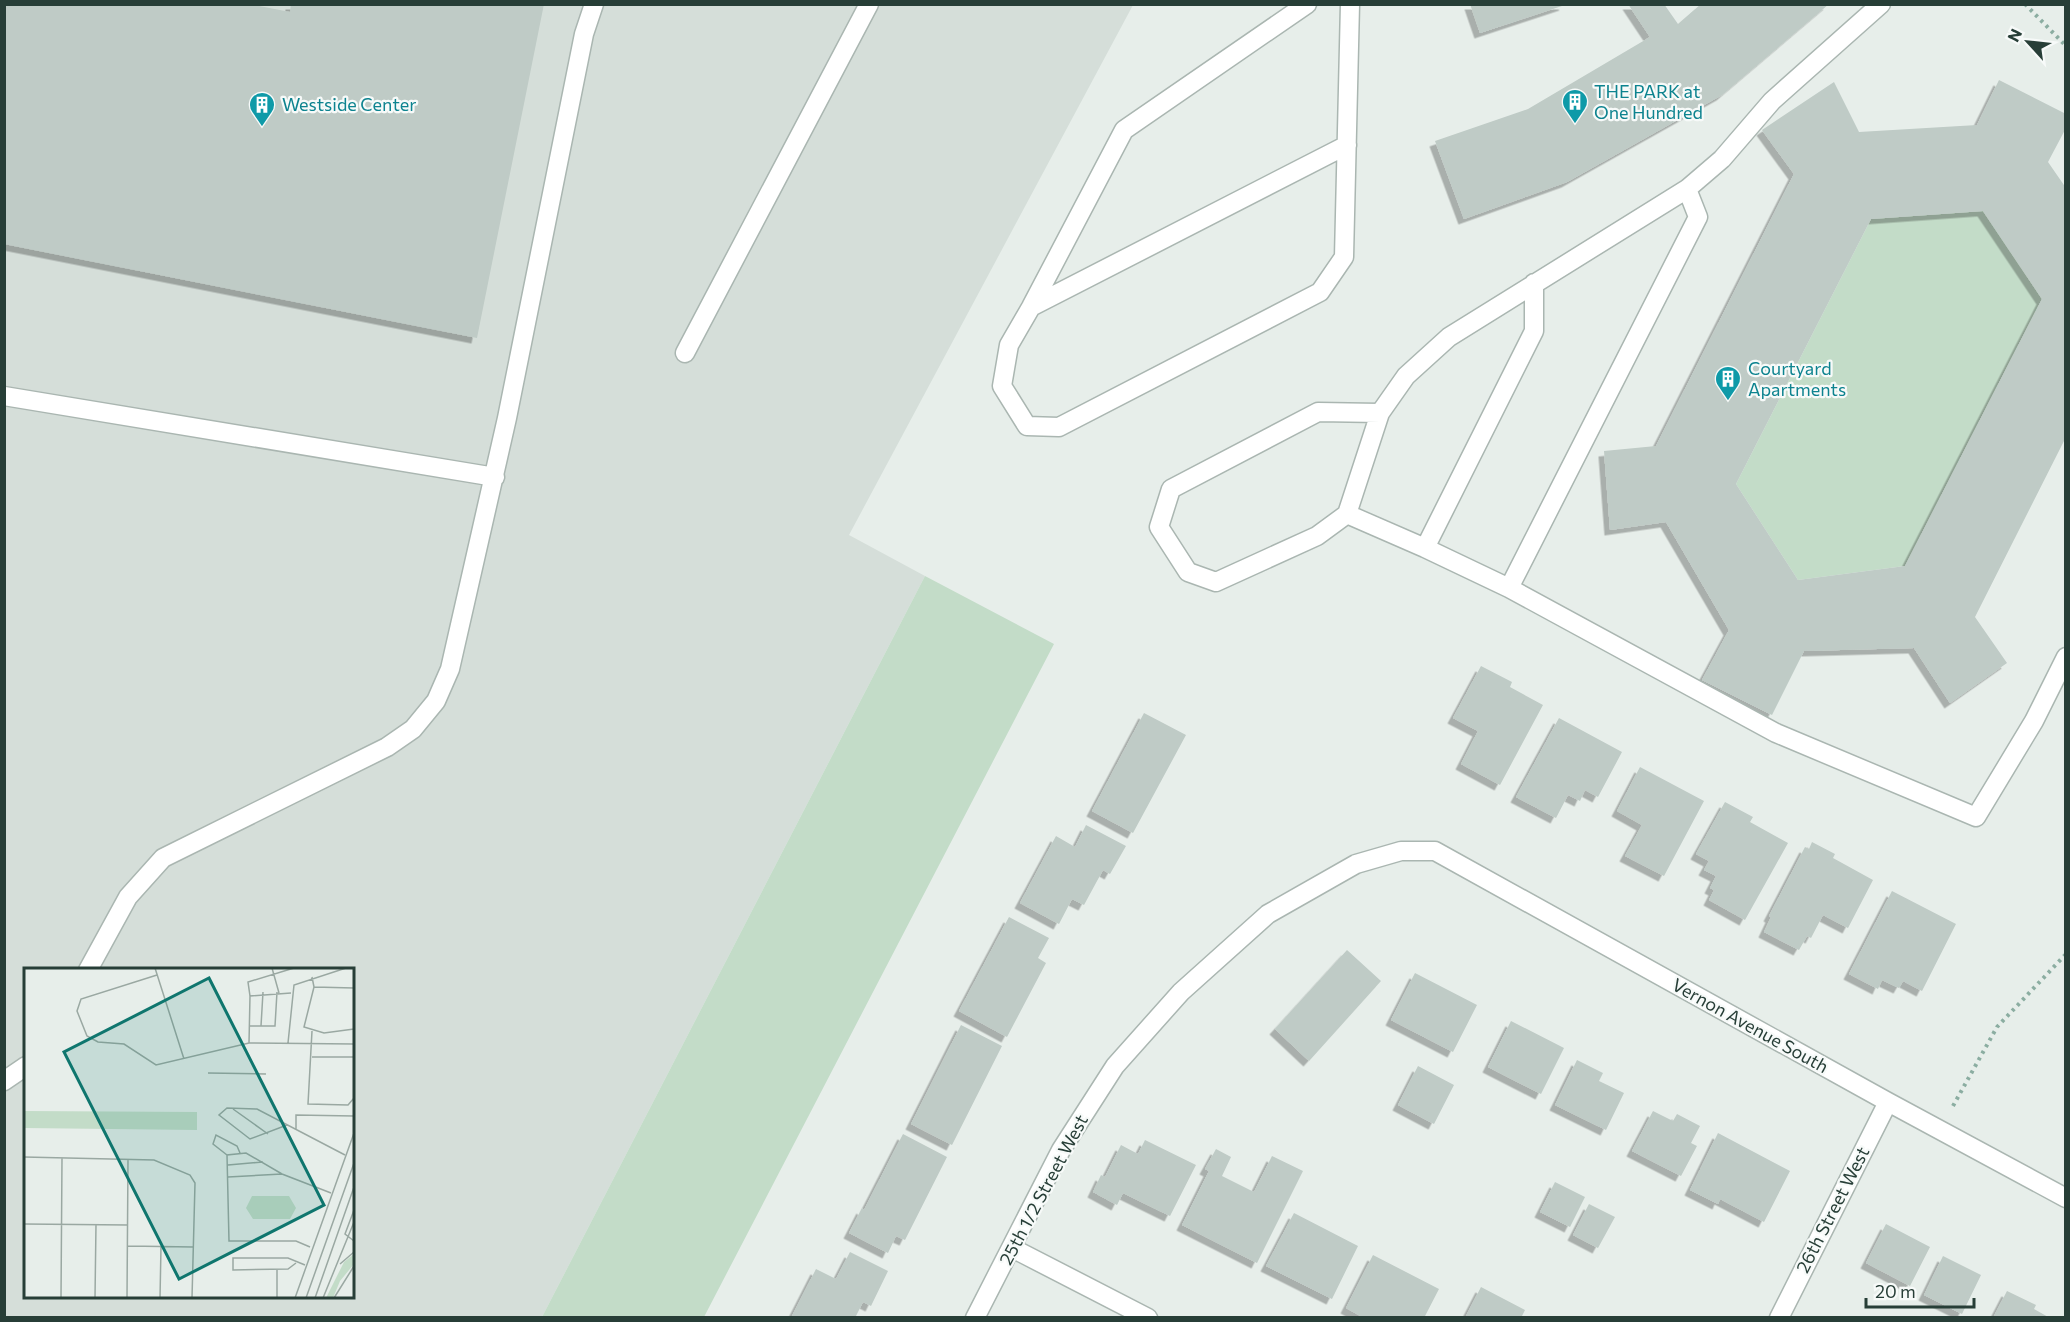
<svg xmlns="http://www.w3.org/2000/svg" width="2070" height="1322" font-family="Commissioner,sans-serif">
	<style>
		.built { fill: #d5ded9; fill-rule: evenodd }
		.green { fill: #c3dcc8 }
		.building { fill: #bfcbc6; fill-rule: evenodd; filter: url(#shadow) }
		.lines { fill: none; stroke-linecap: round; stroke-linejoin: round }
		.service-casing { stroke: #aab6b1; stroke-width: 21 }
		.minor-casing { stroke: #aab6b1; stroke-width: 21 }
		.path { stroke: #8bada1; stroke-width: 4; stroke-dasharray: 3 4.5; stroke-linecap: butt }
		.service { stroke: #fff; stroke-width: 18 }
		.minor { stroke: #fff; stroke-width: 18 }
		.labels { text-anchor: middle; stroke-width: 4.5; stroke-linejoin: round; paint-order: stroke }
		.culture-label { font-size: 18px; fill: #0d838f; stroke: #f7faf9; text-anchor: start }
		.street-label { font-size: 18px; fill: #273e37; stroke: #f7faf9 }
		.inset-road { fill: none; stroke: #9aa8a2; stroke-width: 1.5 }
		.view { fill: #0f766e; fill-opacity: 0.15; stroke: #0f766e; stroke-width: 3 }
		.inset-edge { fill: none; stroke: #273e37; stroke-width: 3 }
	</style>
	<defs>
		<filter id="shadow"><feDropShadow dx="-5.5" dy="5.5" stdDeviation="0" flood-color="#0004"/></filter>
	</defs>
	<rect width="100%" height="100%" fill="#e7eeea"/>
	<path class="built" d="M 5,5 L 1133,5 L 849,535 L 925,576 L 542,1317 L 5,1318 ZM 26,970 L 352,970 L 352,1296 L 26,1296 Z"/>
	<path class="green" d="M 1983,211 L 2042,299 L 1905,566 L 1798,580 L 1736,484 L 1871,219 Z
		M 925,576 L 1054,644 L 704,1317 L 542,1317 Z"/>
	<path class="building" d="M 4,4 L 249,4 L 290,12 L 291,4 L 544,4 L 477,338 L 4,244 Z
		M 1470,4 L 1564,4 L 1565,5 L 1480,33 Z
		M 1628,4 L 1664,4 L 1678,24 L 1701,4 L 1829,4 L 1722,95 L 1567,182 L 1464,219 L 1435,141 L 1528,109 L 1650,37 Z
		M 1999,80 L 2066,114 L 2066,128 L 2048,162 L 2066,188 L 2066,437 L 1975,617 L 2007,663 L 1950,703 L 1914,648 L 1804,651 L 1772,715 L 1702,680 L 1729,630 L 1666,522 L 1610,530 L 1604,451 L 1656,446 L 1794,174 L 1762,130 L 1834,82 L 1859,132 L 1977,125 ZM 1983,211 L 2042,299 L 1905,566 L 1798,580 L 1736,484 L 1871,219 Z
		M 1481,666 L 1512,682 L 1510,687 L 1543,705 L 1500,785 L 1461,764 L 1478,731 L 1453,718 Z
		M 1144,713 L 1186,735 L 1133,833 L 1092,811 Z
		M 1559,718 L 1622,752 L 1598,797 L 1585,790 L 1580,801 L 1568,795 L 1556,818 L 1516,797 Z
		M 1640,767 L 1704,801 L 1664,876 L 1625,856 L 1642,825 L 1617,811 Z
		M 1725,802 L 1753,817 L 1750,822 L 1788,843 L 1745,920 L 1709,900 L 1714,890 L 1710,888 L 1716,876 L 1704,870 L 1709,861 L 1696,854 Z
		M 1086,825 L 1126,846 L 1110,874 L 1103,870 L 1084,905 L 1072,899 L 1059,924 L 1020,903 L 1056,836 L 1075,847 Z
		M 1812,842 L 1835,854 L 1833,858 L 1873,880 L 1848,928 L 1823,915 L 1811,938 L 1807,936 L 1799,950 L 1764,932 L 1771,917 L 1769,916 L 1805,847 L 1809,849 Z
		M 1892,891 L 1956,924 L 1922,991 L 1903,981 L 1899,988 L 1882,980 L 1878,989 L 1849,974 Z
		M 1009,917 L 1049,938 L 1038,958 L 1046,963 L 1007,1037 L 959,1011 Z
		M 1347,950 L 1381,981 L 1309,1061 L 1275,1029 Z
		M 1415,973 L 1477,1005 L 1453,1052 L 1391,1020 Z
		M 1511,1021 L 1564,1048 L 1541,1094 L 1488,1067 Z
		M 961,1025 L 1002,1046 L 952,1145 L 911,1124 Z
		M 1577,1060 L 1603,1073 L 1599,1081 L 1624,1093 L 1606,1130 L 1555,1105 Z
		M 1418,1066 L 1454,1085 L 1434,1124 L 1398,1105 Z
		M 1653,1111 L 1673,1121 L 1677,1114 L 1700,1126 L 1691,1143 L 1697,1146 L 1681,1176 L 1632,1151 Z
		M 1718,1133 L 1790,1171 L 1764,1222 L 1720,1199 L 1718,1204 L 1690,1190 Z
		M 903,1134 L 947,1157 L 905,1240 L 896,1236 L 888,1253 L 849,1233 L 862,1208 L 864,1210 Z
		M 1145,1140 L 1196,1165 L 1170,1216 L 1123,1193 L 1117,1205 L 1093,1192 L 1101,1175 L 1105,1177 L 1121,1145 L 1138,1154 Z
		M 1216,1149 L 1231,1157 L 1222,1176 L 1254,1192 L 1272,1156 L 1303,1171 L 1257,1263 L 1182,1225 L 1209,1171 L 1205,1169 Z
		M 1555,1182 L 1585,1197 L 1570,1227 L 1540,1212 Z
		M 1589,1204 L 1615,1217 L 1598,1248 L 1573,1235 Z
		M 1294,1213 L 1358,1246 L 1332,1299 L 1266,1266 Z
		M 1886,1224 L 1930,1247 L 1910,1286 L 1866,1263 Z
		M 850,1252 L 888,1271 L 871,1306 L 863,1302 L 855,1318 L 791,1318 L 816,1269 L 836,1279 Z
		M 1373,1255 L 1439,1289 L 1424,1318 L 1364,1318 L 1346,1308 Z
		M 1943,1256 L 1981,1275 L 1962,1314 L 1924,1295 Z
		M 1481,1287 L 1525,1310 L 1521,1318 L 1465,1318 Z
		M 2007,1291 L 2036,1305 L 2034,1309 L 2050,1318 L 1993,1318 Z"/>
	<g class="lines">
		<defs>
			<path id="service" d="M 1307,4 L 1124,130 L 1031,307 L 1009,345 L 1002,386 L 1027,426 L 1059,427 L 1320,292 L 1344,257 L 1350,4
				M 1881,4 L 1772,101 L 1722,159 L 1687,189 L 1449,337 L 1406,376 L 1380,413 L 1347,514 L 1425,548 L 1509,588 L 1776,733 L 1976,817 L 2034,721 L 2066,657
				M 1031,307 L 1347,145
				M 685,353 L 869,4
				M 4,396 L 495,477
				M 1347,514 L 1317,536 L 1216,582 L 1188,572 L 1159,527 L 1171,489 L 1318,412 L 1380,413
				M 1425,548 L 1534,331 L 1534,283
				M 1509,588 L 1698,217 L 1687,189
				M 88,970 L 128,897 L 163,858 L 387,747 L 413,729 L 436,701 L 450,669 L 507,418 L 584,34 L 594,4
				M 4,1081 L 26,1066"/>
			<path id="minor" d="M 1012,1248 L 1148,1318
				M 975,1318 L 1061,1150 L 1115,1066 L 1181,992 L 1268,914 L 1356,864 L 1401,851 L 1435,851 L 1888,1102 L 2066,1198
				M 1779,1318 L 1888,1102"/>
		</defs>
		<use href="#service" class="service-casing"/>
		<use href="#minor" class="minor-casing"/>
		<path class="path" d="M 2025,4 L 2066,46
			M 1953,1106 L 1997,1027 L 2066,954"/>
		<use href="#service" class="service"/>
		<use href="#minor" class="minor"/>
	</g>
	<defs>
		<symbol id="building-pin" viewBox="-11 -11 22 30"><path d="M0 17L-7.5 6A9.5 9.5 0 1 1 7.5 6Z" fill="#0f9aa8" stroke="#f7faf9"/><path d="M-4-6H4V6H1V3H-1V6H-4ZM-2.5-4.3h1.7v1.8h-1.7ZM.8-4.3h1.7v1.8H.8ZM-2.5-1h1.7V.8h-1.7ZM.8-1h1.7V.8H.8Z" fill="#fff"/></symbol>
	</defs>
	<g fill-rule="evenodd">
		<use href="#building-pin" x="1560" y="87" width="30" height="40"/>
		<use href="#building-pin" x="247" y="90" width="30" height="40"/>
		<use href="#building-pin" x="1713" y="364" width="30" height="40"/>
	</g>
	<g class="labels">
		<g class="culture-label">
			<text x="1594" y="98">THE PARK at<tspan x="1594" dy="21">One Hundred</tspan></text>
			<text x="282" y="111">Westside Center</text>
			<text x="1748" y="375">Courtyard<tspan x="1748" dy="21">Apartments</tspan></text>
		</g>
		<g class="street-label">
			<text transform="translate(1750 1026) rotate(29)" y="6">Vernon Avenue South</text>
			<text transform="translate(1044 1190) rotate(-62)" y="6">25th 1/2 Street West</text>
			<text transform="translate(1833 1210) rotate(-63)" y="6">26th Street West</text>
		</g>
	</g>
	<g transform="translate(24 968)">
		<rect width="330" height="330" fill="#e7eeea"/>
		<path d="M 0,143 L 173,144 L 173,162 L 0,160 ZM 228,228 L 265,228 L 272,240 L 266,251 L 229,251 L 222,240 ZM 330,286 L 330,296 L 316,313 L 309,330 L 302,330 L 320,294 Z" fill="#c3dcc8"/>
		<path class="inset-road" d="M 131,0 L 160,91M 248,0 L 255,25M 133,7 L 57,31 L 53,43 L 63,68 L 74,74 L 100,76 L 132,97 L 225,75 L 330,76M 288,9 L 290,19 L 330,20M 290,19 L 280,59 L 300,65 L 330,61M 226,28 L 224,14 L 270,0M 225,58 L 237,58 L 239,24M 237,58 L 251,58 L 253,24M 288,63 L 284,136 L 324,137 L 330,130M 225,75 L 226,28 L 267,25M 264,75 L 270,17 L 322,0M 288,89 L 330,89M 184,105 L 242,106M 209,141 L 244,166M 263,157 L 226,171 L 195,147 L 203,140 L 233,141 L 321,187M 272,162 L 272,147 L 330,148M 203,187 L 189,176 L 192,167 L 213,178 L 216,185M 0,189 L 130,192 L 166,207 L 171,215 L 168,330M 204,197 L 239,194M 204,209 L 258,206M 330,242 L 321,266 L 330,273M 0,256 L 104,257M 104,278 L 169,279M 286,279 L 272,273 L 205,273 L 203,187 L 222,185 L 258,206 L 307,225M 272,295 L 264,301 L 209,302 L 209,290 L 264,290 L 281,297M 316,296 L 330,284M 37,330 L 38,190M 71,330 L 72,256M 103,330 L 104,191M 136,330 L 137,279M 253,330 L 253,302M 271,330 L 330,165M 282,330 L 330,195M 291,330 L 330,219M 299,330 L 330,254M 310,330 L 330,298"/>
		<path class="view" d="M 185,10 L 300,237 L 155,311 L 40,84 Z"/>
		<rect width="330" height="330" class="inset-edge"/>
	</g>
	<rect width="2070" height="1322" fill="none" stroke="#273e37" stroke-width="12"/>
	<g transform="translate(2028 42) rotate(297)" stroke="#f7faf9" stroke-width="4.5" paint-order="stroke">
	<path d="M0-4.5L10 22L0 15L-10 22Z" fill="#273e37"/>
	<text y="-9" font-size="16" font-weight="bold" text-anchor="middle" fill="#273e37">N</text>
	</g>
	<path d="M1866 1298v9h108v-9" fill="none" stroke="#273e37" stroke-width="3"/>
	<text x="1875" y="1298" font-size="18" fill="#273e37" stroke="#f7faf9" stroke-width="4.5" paint-order="stroke">20 m</text>
</svg>
